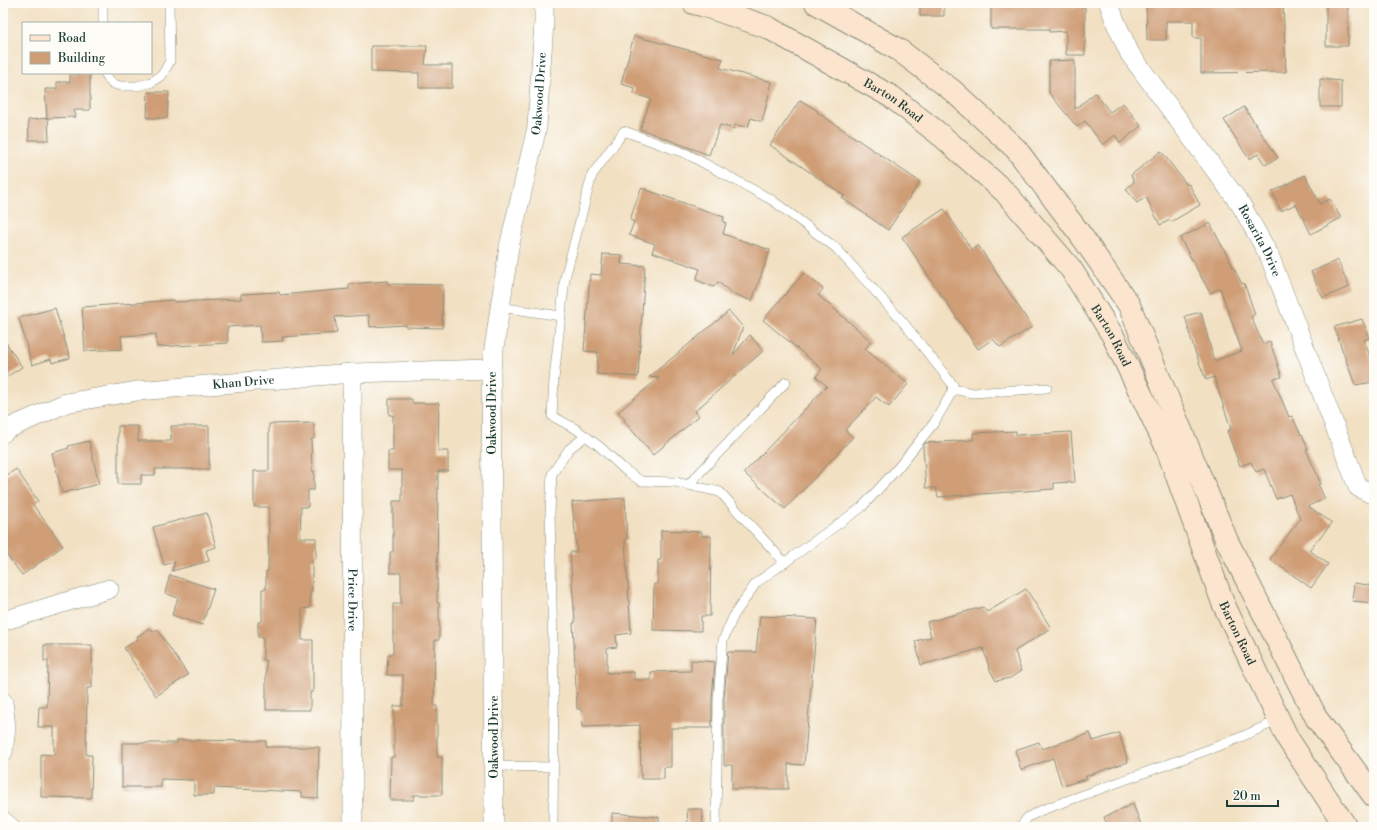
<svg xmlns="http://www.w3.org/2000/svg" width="1377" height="830" font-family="'Libre Bodoni',serif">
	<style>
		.building { fill: #cf9d76 }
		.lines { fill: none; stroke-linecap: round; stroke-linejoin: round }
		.service-casing { stroke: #888e7b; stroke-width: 10 }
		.minor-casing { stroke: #888e7b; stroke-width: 20 }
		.secondary-casing { stroke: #888e7b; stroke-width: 24 }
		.service { stroke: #fff; stroke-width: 9 }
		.minor { stroke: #fff; stroke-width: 19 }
		.secondary { stroke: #fce5cf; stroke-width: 22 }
		.labels { text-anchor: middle; stroke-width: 3.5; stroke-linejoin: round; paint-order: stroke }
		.street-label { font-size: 12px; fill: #1f3d34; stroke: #fdfcf7 }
	</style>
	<rect width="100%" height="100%" fill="#fdfcf7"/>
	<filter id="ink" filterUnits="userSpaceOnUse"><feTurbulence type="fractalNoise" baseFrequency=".025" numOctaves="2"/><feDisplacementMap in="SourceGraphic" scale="8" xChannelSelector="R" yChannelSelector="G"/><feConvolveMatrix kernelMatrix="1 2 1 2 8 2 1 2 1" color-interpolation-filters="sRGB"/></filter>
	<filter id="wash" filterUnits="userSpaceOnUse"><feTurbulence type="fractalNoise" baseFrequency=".012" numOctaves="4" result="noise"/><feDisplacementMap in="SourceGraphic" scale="16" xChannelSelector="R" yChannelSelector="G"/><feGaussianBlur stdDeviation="0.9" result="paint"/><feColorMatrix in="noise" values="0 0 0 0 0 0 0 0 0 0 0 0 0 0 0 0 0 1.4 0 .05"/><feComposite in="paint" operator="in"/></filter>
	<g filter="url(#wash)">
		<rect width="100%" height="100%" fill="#f2e0c2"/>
		<g id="blocks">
			<path class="building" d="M 920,3 L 944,3 L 944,16 L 920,16 Z
				M 991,3 L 1072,3 L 1072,7 L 1085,7 L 1085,55 L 1066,55 L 1066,31 L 1049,32 L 1049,29 L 991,29 Z
				M 1146,3 L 1283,3 L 1286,72 L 1201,73 L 1201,38 L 1193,38 L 1193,21 L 1166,21 L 1166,40 L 1147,40 Z
				M 1326,3 L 1348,3 L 1348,46 L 1326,46 Z
				M 634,36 L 723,59 L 720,68 L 772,82 L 762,122 L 751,118 L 748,127 L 735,125 L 734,129 L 720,125 L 709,155 L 640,129 L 651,99 L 634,94 L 635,88 L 621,84 Z
				M 371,46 L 427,46 L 425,65 L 452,65 L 452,88 L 419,88 L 419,73 L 371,72 Z
				M 1075,60 L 1075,109 L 1095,93 L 1110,112 L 1123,103 L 1141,126 L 1120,143 L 1115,135 L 1103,145 L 1085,121 L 1077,127 L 1049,93 L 1049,61 Z
				M 70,74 L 90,74 L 90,110 L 74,110 L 76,117 L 47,118 L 45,89 L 57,89 L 57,82 L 70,82 Z
				M 1320,79 L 1341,81 L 1341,107 L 1320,107 Z
				M 148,92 L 169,92 L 167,118 L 147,118 Z
				M 800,100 L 818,111 L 817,112 L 920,182 L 888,230 L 842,198 L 845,196 L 770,145 Z
				M 1244,107 L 1278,158 L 1265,165 L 1258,154 L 1249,159 L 1224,120 Z
				M 48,118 L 49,140 L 29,140 L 28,120 Z
				M 1161,151 L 1187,185 L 1189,184 L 1200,205 L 1171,222 L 1170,220 L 1160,225 L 1146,197 L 1137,203 L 1126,189 L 1134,182 L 1131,175 Z
				M 1305,175 L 1320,204 L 1330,199 L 1341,218 L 1311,234 L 1296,204 L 1281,211 L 1272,192 Z
				M 641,188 L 724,217 L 723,222 L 726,223 L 723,234 L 770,250 L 752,301 L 732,293 L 718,282 L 714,287 L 696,280 L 700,269 L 652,252 L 655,244 L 629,235 L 634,222 L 630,220 Z
				M 944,209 L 972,250 L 978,245 L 1032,327 L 1000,347 L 993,339 L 978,349 L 902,237 Z
				M 1210,223 L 1242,284 L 1244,283 L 1255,314 L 1251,317 L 1263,344 L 1270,342 L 1282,377 L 1273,379 L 1289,417 L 1292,416 L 1301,435 L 1302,434 L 1308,449 L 1306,449 L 1321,484 L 1318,484 L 1325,499 L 1308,506 L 1332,523 L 1309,550 L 1328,564 L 1311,588 L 1270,559 L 1300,519 L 1290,494 L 1276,499 L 1264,469 L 1256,472 L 1251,462 L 1240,466 L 1227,431 L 1231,429 L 1214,377 L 1206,380 L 1194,349 L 1185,316 L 1201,312 L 1214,361 L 1242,351 L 1220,288 L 1210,293 L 1180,238 Z
				M 603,254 L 622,255 L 621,264 L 645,266 L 638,377 L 597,374 L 598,352 L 584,351 L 590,274 L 601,275 Z
				M 1338,260 L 1349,287 L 1323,298 L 1311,272 Z
				M 804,273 L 823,289 L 818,295 L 871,341 L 865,349 L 908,384 L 889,407 L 876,397 L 845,430 L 853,437 L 785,509 L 744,473 L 827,386 L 816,377 L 822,369 L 763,320 Z
				M 387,281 L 388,284 L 443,285 L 442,328 L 406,327 L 406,325 L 370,327 L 369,315 L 335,317 L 337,333 L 282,337 L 283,341 L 261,342 L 260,325 L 227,327 L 228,343 L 157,347 L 156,334 L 121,336 L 122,349 L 85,351 L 82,307 L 174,300 L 174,302 L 241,299 L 241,294 L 279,292 L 280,295 L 349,289 L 349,284 Z
				M 55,308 L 70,358 L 52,363 L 51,359 L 32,365 L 19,318 Z
				M 729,311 L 743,327 L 733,355 L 750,335 L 763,351 L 695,411 L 699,416 L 653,455 L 624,421 L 625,420 L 618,412 L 659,378 L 649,377 Z
				M 1362,319 L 1370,338 L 1364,340 L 1374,367 L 1374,382 L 1355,385 L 1334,327 Z
				M 3,338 L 22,367 L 3,379 Z
				M 389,399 L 412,399 L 412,403 L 439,403 L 438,451 L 448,451 L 448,471 L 438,471 L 437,603 L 439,603 L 439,640 L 435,640 L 434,706 L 437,706 L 437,757 L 442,757 L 442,795 L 414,795 L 414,800 L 390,800 L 391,757 L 394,757 L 394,706 L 403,706 L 403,675 L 387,675 L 388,654 L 393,654 L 393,604 L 401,604 L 401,573 L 390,573 L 390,552 L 393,552 L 393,501 L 402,501 L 402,470 L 388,470 L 388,451 L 393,451 L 393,415 L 389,415 Z
				M 314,423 L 314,439 L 311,439 L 312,471 L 314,471 L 314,490 L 308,490 L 308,507 L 301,507 L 300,538 L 316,538 L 316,559 L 312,559 L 312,592 L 310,592 L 310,608 L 302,609 L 302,640 L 313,640 L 313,692 L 310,692 L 310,710 L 266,710 L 266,660 L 263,660 L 263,637 L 258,637 L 258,622 L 262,622 L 262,589 L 266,589 L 266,571 L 268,571 L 269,507 L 254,507 L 254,471 L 269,471 L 269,424 Z
				M 118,426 L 138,426 L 138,441 L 171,441 L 171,426 L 209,426 L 209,469 L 155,469 L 155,475 L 141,475 L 141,484 L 118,484 Z
				M 1016,431 L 1016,435 L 1071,432 L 1075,482 L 1054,483 L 1054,489 L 938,497 L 936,488 L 926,488 L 923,447 L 925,443 L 973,440 L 973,433 Z
				M 89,441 L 99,484 L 62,493 L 52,453 L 69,448 L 68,446 Z
				M 16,469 L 38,501 L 33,505 L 63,546 L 22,575 L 3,550 L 3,478 Z
				M 625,498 L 627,540 L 625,540 L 631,633 L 616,635 L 617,647 L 607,648 L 607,673 L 634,672 L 634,680 L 651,680 L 651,672 L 691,671 L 691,660 L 715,662 L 712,699 L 712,728 L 671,728 L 671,767 L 664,767 L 664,779 L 641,779 L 640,725 L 582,727 L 581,709 L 577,709 L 573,623 L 575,623 L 570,552 L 577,552 L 572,502 Z
				M 207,513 L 216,547 L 206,550 L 209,561 L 172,571 L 175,562 L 164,565 L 153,527 Z
				M 661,530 L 702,532 L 702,536 L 711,536 L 710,616 L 701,616 L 701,631 L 653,630 L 654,584 L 658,584 L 658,560 L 661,560 Z
				M 170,575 L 214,589 L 202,625 L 172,615 L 178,598 L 165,593 Z
				M 1354,583 L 1374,586 L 1374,603 L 1352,601 Z
				M 1026,589 L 1051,628 L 1015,651 L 1021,671 L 1010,678 L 996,681 L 990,670 L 983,648 L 921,665 L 915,641 L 931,637 L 927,622 L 983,607 L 987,612 Z
				M 760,616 L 817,619 L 804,765 L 788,764 L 788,789 L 732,789 L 732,765 L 724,765 L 724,699 L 728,652 L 756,652 Z
				M 150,628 L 153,632 L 157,629 L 188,675 L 156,696 L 124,648 L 138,639 L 137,637 Z
				M 44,645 L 92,645 L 92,688 L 87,688 L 86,755 L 92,755 L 91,798 L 41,797 L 41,754 L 54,755 L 54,727 L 38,727 L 39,707 L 47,707 L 48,661 L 44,661 Z
				M 1090,733 L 1093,741 L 1119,733 L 1128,762 L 1086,776 L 1086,779 L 1062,786 L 1053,758 L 1021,770 L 1015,750 L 1039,742 L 1042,749 Z
				M 177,740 L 266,741 L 266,747 L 319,747 L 318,798 L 302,797 L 302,792 L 214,788 L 214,795 L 194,795 L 194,780 L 161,779 L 161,787 L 122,787 L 122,743 L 177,743 Z
				M 1133,804 L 1142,827 L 1108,827 L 1104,817 Z
				M 687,809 L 702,809 L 703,827 L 688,827 Z
				M 612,813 L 659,817 L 659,827 L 612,827 Z"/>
		</g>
	</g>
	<g filter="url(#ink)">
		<use href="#blocks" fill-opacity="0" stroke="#888e7b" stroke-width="1"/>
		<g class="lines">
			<defs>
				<path id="service" d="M 103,3 L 103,23
					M 105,73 L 111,83 L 120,86 L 137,86 L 150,83 L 162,75 L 170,61 L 169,3
					M 500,307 L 561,316
					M 952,389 L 973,393 L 1047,388
					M 688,485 L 786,382
					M 494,766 L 554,767
					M 553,827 L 554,696 L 550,513 L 552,474 L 569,449 L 586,436
					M 716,827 L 718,699 L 723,640 L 734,615 L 756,583 L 862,507 L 897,469 L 934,423 L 952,392 L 953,385 L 903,322 L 836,248 L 772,200 L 687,154 L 624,131 L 592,175 L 565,278 L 554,379 L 552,416 L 576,429 L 599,446 L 625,470 L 641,481 L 675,482 L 720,492 L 785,563
					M 1020,827 L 1028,817 L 1042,810 L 1232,741 L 1279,720"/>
				<g id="minor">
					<path id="s1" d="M 1109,3 L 1115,21 L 1130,54 L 1241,205 L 1269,255 L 1358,487 L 1374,495"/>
					<path id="s2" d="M 352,373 L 353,827"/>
					<path id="s3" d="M 3,433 L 7,429 L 66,403 L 137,391 L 352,373 L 491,369"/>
					<path d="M 3,621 L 109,589"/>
					<path d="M 3,702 L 6,727 L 3,752"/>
					<path d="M 3,821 L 10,827"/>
					<path id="s4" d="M 494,827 L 491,369 L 509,247 L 537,127 L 544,22 L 544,3"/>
				</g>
				<g id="secondary">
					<path id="s5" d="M 694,3 L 702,5 L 767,27 L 892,97 L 943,137 L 1005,192 L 1071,269 L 1113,336 L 1166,446 L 1223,603 L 1288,739 L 1346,827"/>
					<path d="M 816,3 L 899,50 L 953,91 L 1016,149 L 1083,238 L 1129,305 L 1227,541 L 1317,719 L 1374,796"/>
				</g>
			</defs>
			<use href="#service" class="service-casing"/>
			<use href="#minor" class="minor-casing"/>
			<use href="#secondary" class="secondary-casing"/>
			<use href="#service" class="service"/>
			<use href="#minor" class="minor"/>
			<use href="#secondary" class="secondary"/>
		</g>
	</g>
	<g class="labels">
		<g class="street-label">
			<text dy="4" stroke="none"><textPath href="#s4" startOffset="738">Oakwood Drive</textPath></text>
			<text dy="4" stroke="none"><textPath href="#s5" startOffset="223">Barton Road</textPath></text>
			<text dy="4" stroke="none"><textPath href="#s1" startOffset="283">Rosarita Drive</textPath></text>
			<text dy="4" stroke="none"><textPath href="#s5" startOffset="547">Barton Road</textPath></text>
			<text dy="4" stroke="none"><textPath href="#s3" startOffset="249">Khan Drive</textPath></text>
			<text transform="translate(492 413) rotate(-90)" y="4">Oakwood Drive</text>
			<text dy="4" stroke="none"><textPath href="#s2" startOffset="227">Price Drive</textPath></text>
			<text dy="4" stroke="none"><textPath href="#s5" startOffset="871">Barton Road</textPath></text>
			<text transform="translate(494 737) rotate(-90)" y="4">Oakwood Drive</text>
		</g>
	</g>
	<rect width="1377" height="830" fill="none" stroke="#fdfcf7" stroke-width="16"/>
	<rect x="22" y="22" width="130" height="52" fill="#fdfcf7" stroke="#a4b0a9"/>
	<rect x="30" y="35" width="20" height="6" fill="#fce5cf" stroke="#a4b0a9"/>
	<text x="58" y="42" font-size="12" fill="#1f3d34">Road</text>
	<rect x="30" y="52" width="20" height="12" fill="#cf9d76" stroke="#a4b0a9"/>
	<text x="58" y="62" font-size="12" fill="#1f3d34">Building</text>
	<path d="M1227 800v6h51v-6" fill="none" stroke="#1f3d34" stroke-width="2"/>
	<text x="1233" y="800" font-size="12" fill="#1f3d34" stroke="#fdfcf7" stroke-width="3" paint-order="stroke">20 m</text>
</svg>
